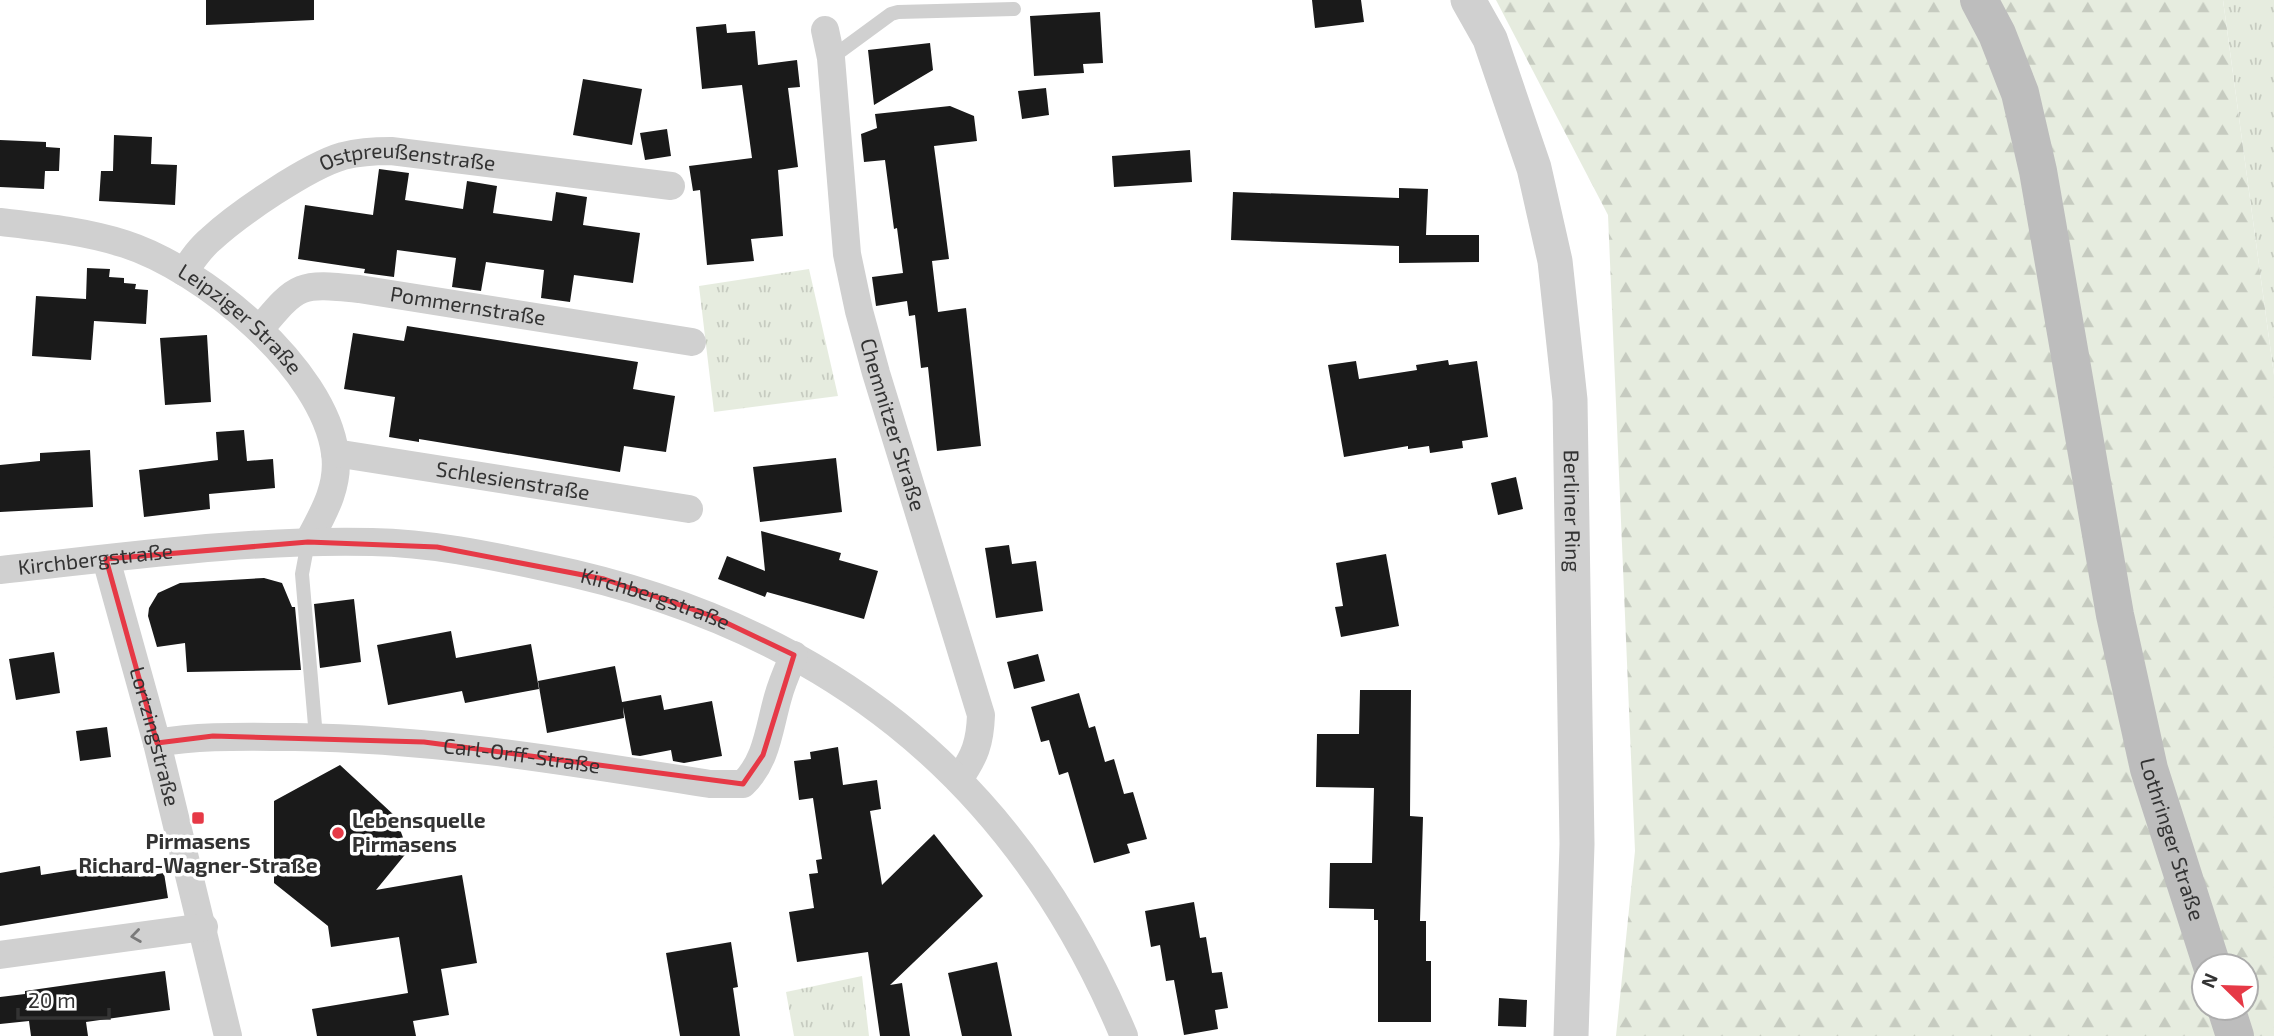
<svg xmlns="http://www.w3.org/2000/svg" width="2274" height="1036" font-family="'Exo 2',sans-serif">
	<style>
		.grass { fill: url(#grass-tufts) }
		.forest { fill: url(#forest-firs); fill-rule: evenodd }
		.building { fill: #1a1a1a }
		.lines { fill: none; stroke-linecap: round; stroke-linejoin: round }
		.service { stroke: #d0d0d0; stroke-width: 14 }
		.minor { stroke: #d0d0d0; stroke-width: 28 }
		.tertiary { stroke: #d0d0d0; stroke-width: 35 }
		.secondary { stroke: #bdbdbd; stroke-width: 38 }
		.oneway { stroke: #7a7a7a }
		.marked { fill: none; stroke: #e63946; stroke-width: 5; stroke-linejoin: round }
		.poi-dot { fill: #e63946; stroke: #fff; stroke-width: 2.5 }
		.labels { text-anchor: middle; stroke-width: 7; stroke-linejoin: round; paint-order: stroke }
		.street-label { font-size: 21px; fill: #333; stroke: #fff }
		.poi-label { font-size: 21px; font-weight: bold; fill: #333; stroke: #fff; text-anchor: start }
	</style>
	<defs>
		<pattern id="grass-tufts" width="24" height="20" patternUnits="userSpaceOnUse" patternTransform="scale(1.75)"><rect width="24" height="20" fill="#e6ecdf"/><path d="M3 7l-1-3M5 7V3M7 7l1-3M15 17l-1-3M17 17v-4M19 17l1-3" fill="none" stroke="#c6cbc0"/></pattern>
		<pattern id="forest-firs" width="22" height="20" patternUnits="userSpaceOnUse" patternTransform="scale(1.75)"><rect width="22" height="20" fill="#e6ecdf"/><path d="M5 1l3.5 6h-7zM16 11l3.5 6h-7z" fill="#c6cbc0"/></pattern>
	</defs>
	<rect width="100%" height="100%" fill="#fff"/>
	<path class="grass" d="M 2223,0 L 2274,0 L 2274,375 Z
		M 809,269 L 838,396 L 714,412 L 699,286 Z
		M 862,976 L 869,1036 L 794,1036 L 786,992 Z"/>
	<path class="forest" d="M 1496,0 L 2223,0 L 2274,375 L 2274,1036 L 1616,1036 L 1635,851 L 1608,215 ZM 2204,966 L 2246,966 L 2246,1008 L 2204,1008 Z"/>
	<path class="building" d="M 206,0 L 314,0 L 314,20 L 206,25 Z
		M 1312,0 L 1361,0 L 1364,22 L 1315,28 Z
		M 1100,12 L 1103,63 L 1083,64 L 1084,73 L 1034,76 L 1030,16 Z
		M 726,24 L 727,33 L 755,31 L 758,65 L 797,60 L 800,87 L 788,88 L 798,167 L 778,170 L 783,236 L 751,239 L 754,261 L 707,265 L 700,190 L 693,191 L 689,166 L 752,158 L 742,85 L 702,89 L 696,27 Z
		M 930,43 L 933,70 L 874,105 L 868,50 Z
		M 583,79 L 642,89 L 632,145 L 573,135 Z
		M 1046,88 L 1049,115 L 1022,119 L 1018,91 Z
		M 950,106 L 974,116 L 977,141 L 934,146 L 949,259 L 932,261 L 938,312 L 966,308 L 981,446 L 937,451 L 928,367 L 921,368 L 915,315 L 909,316 L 907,301 L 876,306 L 872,277 L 903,273 L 897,228 L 894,229 L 885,160 L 864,162 L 861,134 L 877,128 L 875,114 Z
		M 667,129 L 671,156 L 645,160 L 640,133 Z
		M 114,135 L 152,137 L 151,164 L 177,165 L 175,205 L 99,201 L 101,171 L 113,171 Z
		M 0,140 L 46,142 L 46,147 L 60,148 L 59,171 L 45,171 L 44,189 L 0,187 Z
		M 1190,150 L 1192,182 L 1114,187 L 1112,156 Z
		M 379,169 L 409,173 L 405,200 L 463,209 L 467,181 L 497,186 L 493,213 L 552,221 L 556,192 L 587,197 L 583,225 L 640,233 L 633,283 L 574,275 L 570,302 L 541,298 L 544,270 L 486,262 L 481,291 L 452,287 L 456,258 L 397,250 L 394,277 L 364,273 L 365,269 L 298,259 L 305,205 L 373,215 Z
		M 1399,188 L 1428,189 L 1426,235 L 1479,235 L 1479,262 L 1399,263 L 1399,246 L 1231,240 L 1233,192 L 1399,198 Z
		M 87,268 L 110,269 L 109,277 L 124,278 L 124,283 L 136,284 L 135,289 L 148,290 L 146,324 L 94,321 L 91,360 L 32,356 L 36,296 L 86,299 Z
		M 407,326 L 638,362 L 633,389 L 675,396 L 666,452 L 624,446 L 620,472 L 419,439 L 419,442 L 389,437 L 395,397 L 344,389 L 353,333 L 404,341 Z
		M 207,335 L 211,402 L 165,405 L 160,338 Z
		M 1448,360 L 1449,365 L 1477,361 L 1488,437 L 1462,441 L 1463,448 L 1430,453 L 1429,446 L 1408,449 L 1408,446 L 1344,457 L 1328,365 L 1356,361 L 1359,379 L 1417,370 L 1416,365 Z
		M 244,430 L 247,461 L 273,459 L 275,488 L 209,494 L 210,509 L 144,517 L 139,470 L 218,460 L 216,432 Z
		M 90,450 L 93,507 L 0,512 L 0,465 L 40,461 L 40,453 Z
		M 836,458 L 842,512 L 760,522 L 753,467 Z
		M 1516,477 L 1523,509 L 1498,515 L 1491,483 Z
		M 761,531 L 841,553 L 839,560 L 878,571 L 864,619 L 767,592 L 765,597 L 718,579 L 727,556 L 765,571 Z
		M 1009,545 L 1012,564 L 1036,561 L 1043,611 L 996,618 L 985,548 Z
		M 1386,554 L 1399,626 L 1341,637 L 1335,607 L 1343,606 L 1336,563 Z
		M 264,578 L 282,583 L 292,607 L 295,607 L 301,670 L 187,672 L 185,643 L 157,647 L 148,616 L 149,608 L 158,593 L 180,583 Z
		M 354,599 L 361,662 L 320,668 L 314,604 Z
		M 451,631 L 456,658 L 531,644 L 539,689 L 465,703 L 462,691 L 388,705 L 377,645 Z
		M 54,652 L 60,693 L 16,700 L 9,659 Z
		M 1038,654 L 1045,681 L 1014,689 L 1007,662 Z
		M 615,666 L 622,702 L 661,695 L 664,710 L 712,701 L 722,756 L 684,763 L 673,761 L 671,750 L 640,756 L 632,755 L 623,707 L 624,718 L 547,733 L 538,681 Z
		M 1360,690 L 1411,690 L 1410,816 L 1423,817 L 1420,921 L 1426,921 L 1426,961 L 1431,961 L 1431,1022 L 1378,1022 L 1378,920 L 1374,920 L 1374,909 L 1329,908 L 1330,863 L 1372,863 L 1374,788 L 1316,787 L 1317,734 L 1359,734 Z
		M 1079,693 L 1089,728 L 1095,726 L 1105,762 L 1114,759 L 1124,794 L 1133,792 L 1147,839 L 1127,844 L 1130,853 L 1094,863 L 1068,772 L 1059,775 L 1049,740 L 1041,742 L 1031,707 Z
		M 107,727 L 111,757 L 80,761 L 76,731 Z
		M 838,747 L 843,785 L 877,780 L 881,809 L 870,811 L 882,885 L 934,834 L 983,896 L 890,985 L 902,983 L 910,1036 L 880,1036 L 868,952 L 797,962 L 789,912 L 814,908 L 809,874 L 818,873 L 816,860 L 822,859 L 813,798 L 799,800 L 794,761 L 811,759 L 810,752 Z
		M 340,765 L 395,816 L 408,851 L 376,890 L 462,875 L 477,963 L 441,969 L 449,1015 L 413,1021 L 416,1036 L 317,1036 L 312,1009 L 408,993 L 399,937 L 331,947 L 328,926 L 274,883 L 274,801 Z
		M 136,860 L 139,877 L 164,873 L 168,898 L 0,926 L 0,873 L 40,866 L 41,875 Z
		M 1194,902 L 1200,938 L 1206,937 L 1212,973 L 1222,972 L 1228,1008 L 1215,1010 L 1218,1029 L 1184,1035 L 1174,980 L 1166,981 L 1160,945 L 1151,947 L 1145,911 Z
		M 731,942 L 738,987 L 733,988 L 740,1036 L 680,1036 L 666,953 Z
		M 997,962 L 1012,1036 L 962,1036 L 948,973 Z
		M 165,971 L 170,1010 L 86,1022 L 88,1036 L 31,1036 L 29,1021 L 0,1024 L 0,997 L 25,994 L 25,991 Z
		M 1499,998 L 1527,1000 L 1526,1027 L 1498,1026 Z"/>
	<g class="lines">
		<path class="service" d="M 831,58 L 891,14 L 898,12 L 1014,9
			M 308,542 L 302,574 L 316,737"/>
		<g class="minor">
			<path id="s1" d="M 825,30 L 831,58 L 847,254 L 859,311 L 876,373 L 981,715 C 980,743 975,756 959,779"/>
			<path id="s2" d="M 0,222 C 43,227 84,231 125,244 C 203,269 324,368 335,453 C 340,486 323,514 308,542"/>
			<path id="s3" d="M 184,272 C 192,260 200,248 211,239 C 238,214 308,166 343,156 C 359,152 375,151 391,151 L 671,186"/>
			<path id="s4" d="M 260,329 C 298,283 300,283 359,289 L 692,342"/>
			<path id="s5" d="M 335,453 L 689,509"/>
			<path id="s6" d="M 106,559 L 157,743 L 228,1036"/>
			<path id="s7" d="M 0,570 C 123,557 248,539 372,542 C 430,543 488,555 544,567 C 821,624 1014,773 1124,1036"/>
			<path id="s8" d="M 157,743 C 203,735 248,737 295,737 C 436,739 571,762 710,784 L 743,784 C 767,761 769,728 778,697 C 782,682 788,669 794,655"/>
			<path d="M 0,955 L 204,927"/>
		</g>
		<path class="tertiary" id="s9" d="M 1468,0 L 1490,39 L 1534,168 L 1555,261 L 1570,400 L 1577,844 L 1571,1036"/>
		<g class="secondary">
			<path id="s10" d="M 1979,0 L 1997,34 L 2020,93 L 2038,171 L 2115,615 L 2149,769 L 2212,966"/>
			<path d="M 2226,1008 L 2235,1036"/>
		</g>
	</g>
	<defs><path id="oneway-chevron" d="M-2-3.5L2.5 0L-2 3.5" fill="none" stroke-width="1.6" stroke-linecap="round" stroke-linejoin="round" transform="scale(1.75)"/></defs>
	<use class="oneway" href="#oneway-chevron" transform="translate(136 936) rotate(172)"/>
	<path class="marked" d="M 308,542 L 437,547 L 604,579 L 712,616 L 794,655 L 763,755 L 743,784 L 424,742 L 213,736 L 157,743 L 106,559 Z"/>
	<g class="poi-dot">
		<rect x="191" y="811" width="14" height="14" rx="3.5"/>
		<circle cx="338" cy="833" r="7"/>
	</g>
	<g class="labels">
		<g class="street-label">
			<text dy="7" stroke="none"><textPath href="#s3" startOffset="264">Ostpreußenstraße</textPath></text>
			<text dy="7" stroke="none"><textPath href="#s4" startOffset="226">Pommernstraße</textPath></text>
			<text dy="7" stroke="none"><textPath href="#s2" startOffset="266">Leipziger Straße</textPath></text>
			<text dy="7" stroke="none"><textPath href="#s1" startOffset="402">Chemnitzer Straße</textPath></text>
			<text dy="7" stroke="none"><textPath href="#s5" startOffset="180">Schlesienstraße</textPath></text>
			<text dy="7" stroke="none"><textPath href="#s9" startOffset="527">Berliner Ring</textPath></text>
			<text dy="7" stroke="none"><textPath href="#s7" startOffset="96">Kirchbergstraße</textPath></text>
			<text dy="7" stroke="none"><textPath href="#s7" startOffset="663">Kirchbergstraße</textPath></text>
			<text dy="7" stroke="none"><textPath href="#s6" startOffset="184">Lortzingstraße</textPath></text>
			<text dy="7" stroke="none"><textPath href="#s8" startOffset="366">Carl-Orff-Straße</textPath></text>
			<text dy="7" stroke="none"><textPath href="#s10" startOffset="864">Lothringer Straße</textPath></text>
		</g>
		<g class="poi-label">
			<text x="352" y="828">Lebensquelle<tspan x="352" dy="24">Pirmasens</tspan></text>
			<text x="198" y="849" text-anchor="middle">Pirmasens<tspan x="198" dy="24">Richard-Wagner-Straße</tspan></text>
		</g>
	</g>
	<g transform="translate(2225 987) rotate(293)"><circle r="33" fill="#ffffff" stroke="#adadad" stroke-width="2"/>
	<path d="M0-5L12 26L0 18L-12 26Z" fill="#e63946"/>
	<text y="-10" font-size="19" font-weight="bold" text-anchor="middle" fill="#333333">N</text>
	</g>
	<path d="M18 1008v10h91v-10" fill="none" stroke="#333333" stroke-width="3.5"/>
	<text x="28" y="1008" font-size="21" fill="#333333" stroke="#ffffff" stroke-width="5" paint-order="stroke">20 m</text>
</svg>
